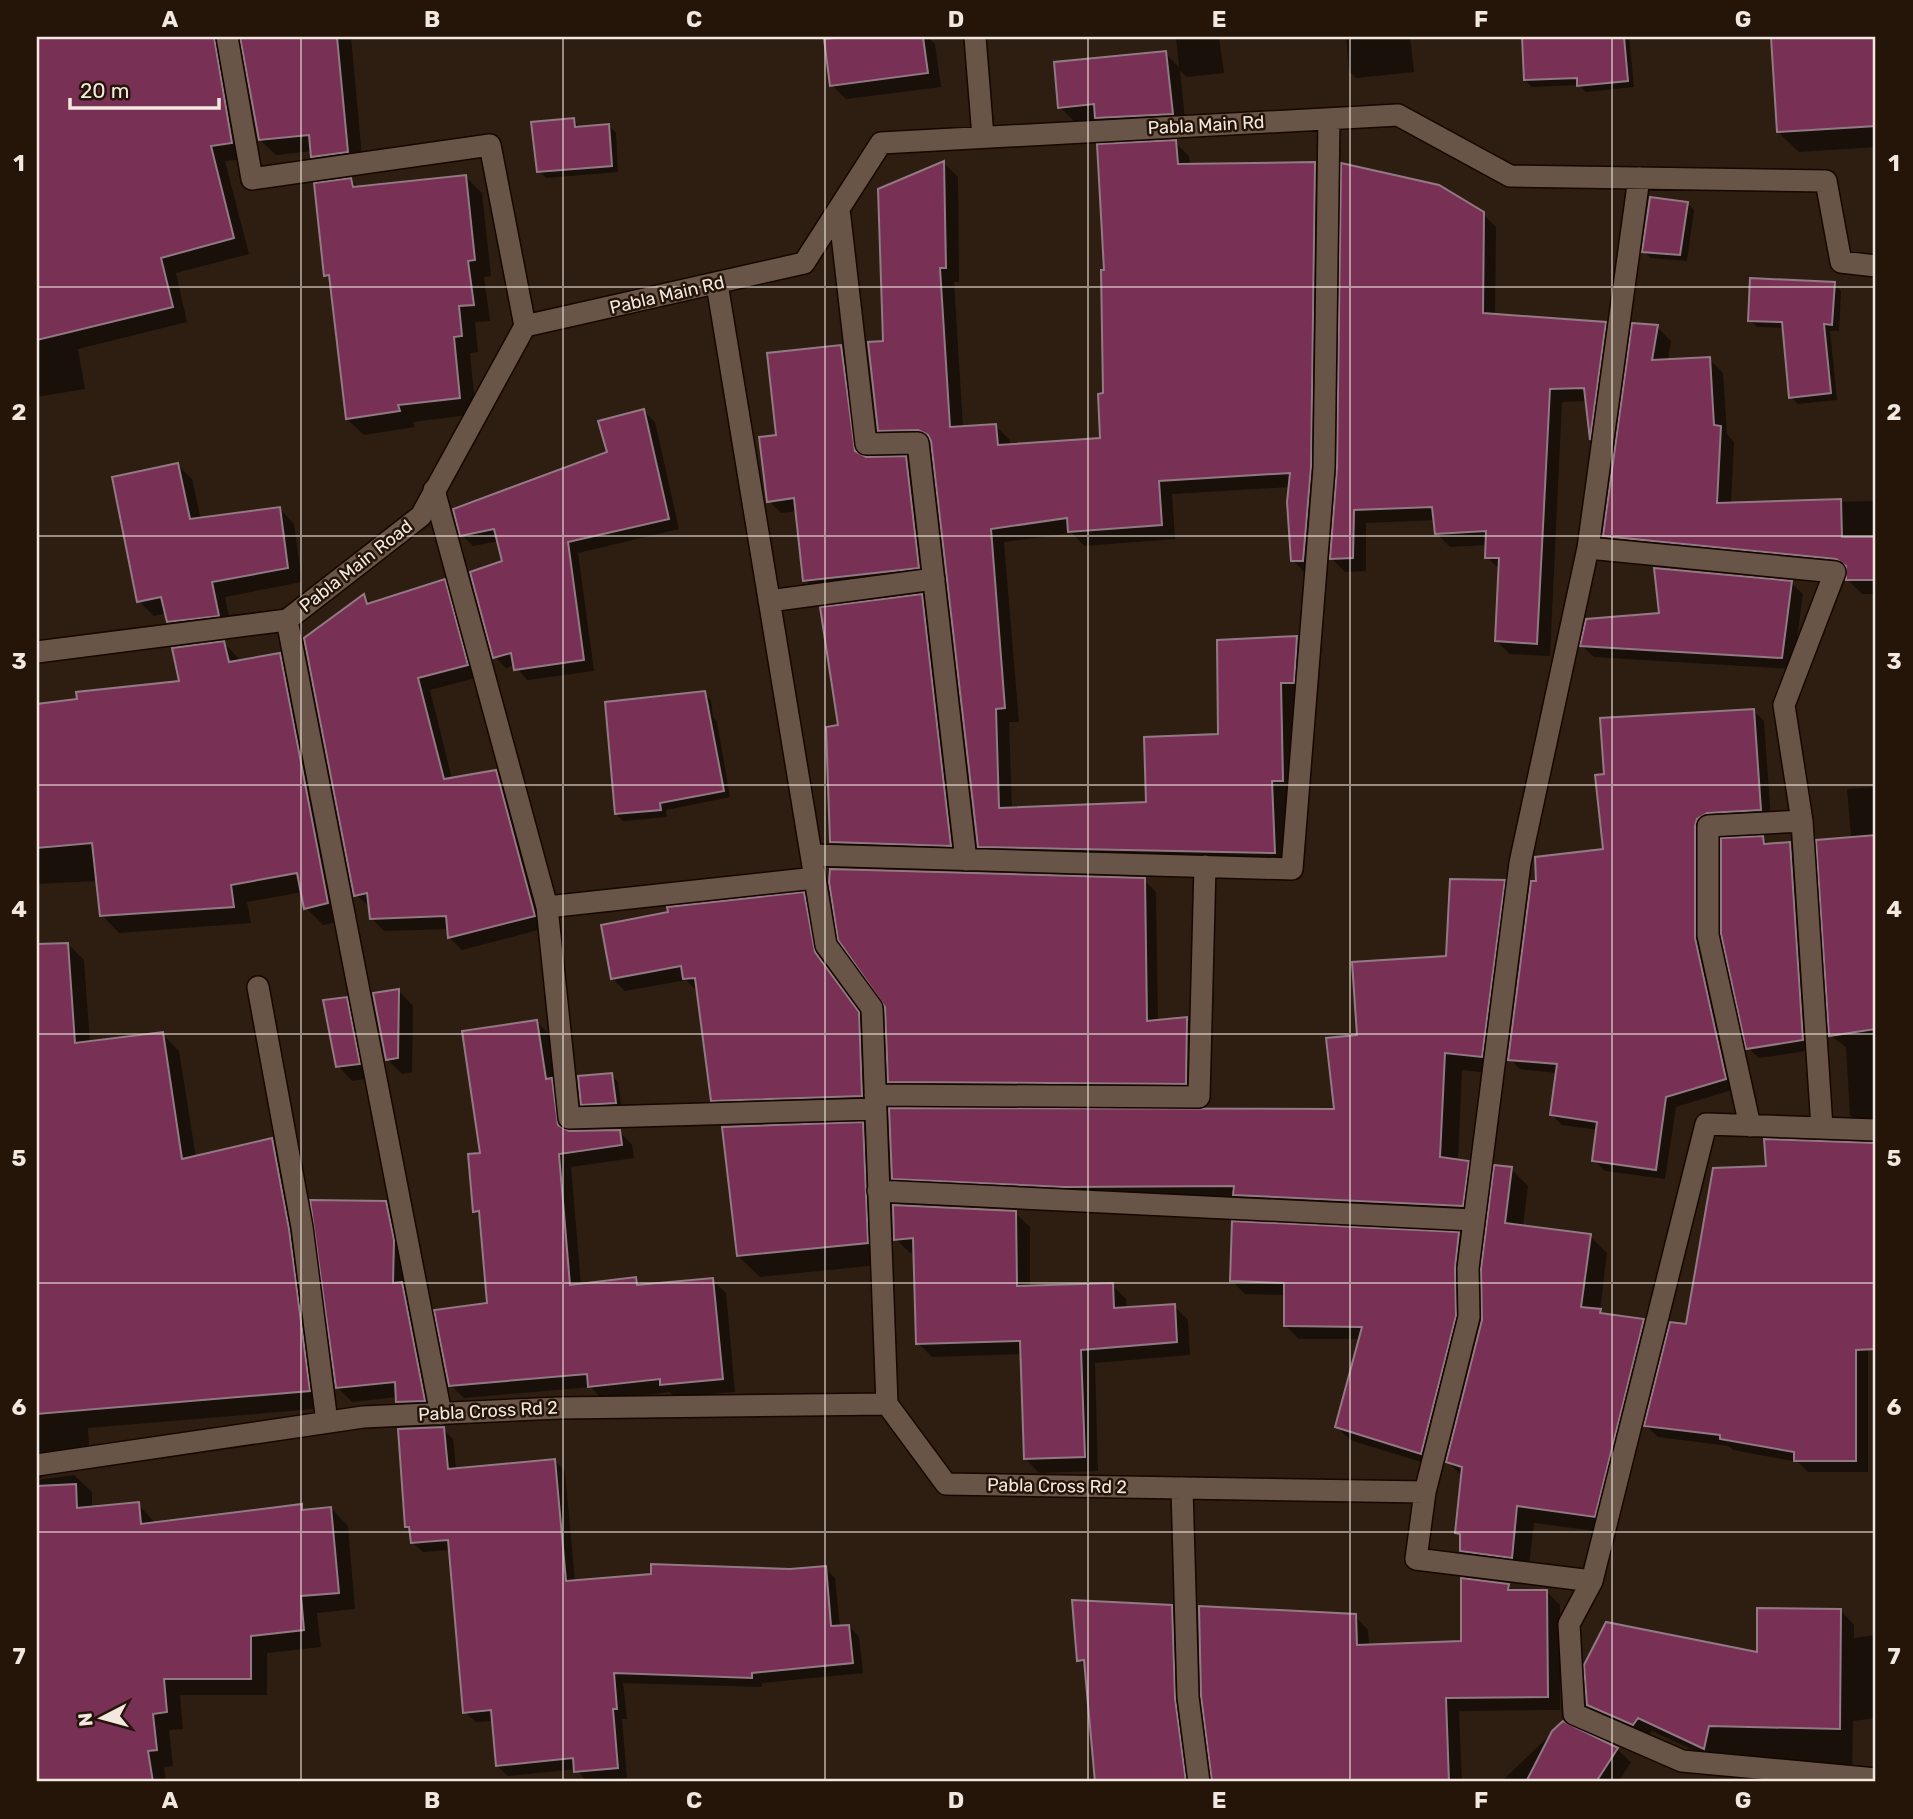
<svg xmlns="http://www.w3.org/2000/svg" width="1913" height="1819" font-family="Rubik,sans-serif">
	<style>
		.shadow { fill: #0007; fill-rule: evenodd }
		.building { fill: #783055; stroke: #927984; stroke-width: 2 }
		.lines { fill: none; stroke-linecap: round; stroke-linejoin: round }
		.minor-casing { stroke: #160701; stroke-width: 24 }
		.minor { stroke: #685547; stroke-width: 21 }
		.grid { fill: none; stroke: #f3e8e0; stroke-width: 2; stroke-opacity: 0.55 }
		.labels { text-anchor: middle; stroke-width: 5; stroke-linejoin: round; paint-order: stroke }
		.street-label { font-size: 18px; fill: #f3e8e0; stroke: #241508 }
		.neatline { fill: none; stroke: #f3e8e0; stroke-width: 2.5 }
		.grid-label { font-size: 23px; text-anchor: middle; font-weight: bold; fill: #f3e8e0 }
	</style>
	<rect width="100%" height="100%" fill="#2e1e11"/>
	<path class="shadow" d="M 37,37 L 351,37 L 363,167 L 329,172 L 313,156 L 313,151 L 276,155 L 260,140 L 243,40 L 233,43 L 247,159 L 225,161 L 249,254 L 176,273 L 187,322 L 78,349 L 85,389 L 37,397 Z
		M 860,37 L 928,37 L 935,44 L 941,87 L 846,99 L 832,85 L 826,41 Z
		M 1176,37 L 1219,37 L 1224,73 L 1187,77 L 1180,71 L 1186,128 L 1111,132 L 1099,119 L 1075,122 L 1060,107 L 1165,53 L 1179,67 Z
		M 1346,37 L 1410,37 L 1414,72 L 1356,78 L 1349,71 Z
		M 1524,37 L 1629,37 L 1634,87 L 1586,92 L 1579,85 L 1532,87 L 1525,80 Z
		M 1772,37 L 1876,37 L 1876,147 L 1799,152 L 1778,132 Z
		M 573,120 L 580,127 L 609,126 L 616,133 L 618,172 L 546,178 L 539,171 Z
		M 1175,142 L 1189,156 L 1190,166 L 1315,164 L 1329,178 L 1324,483 L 1307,575 L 1293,560 L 1290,487 L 1172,494 L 1175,539 L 1084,546 L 1072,533 L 1004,542 L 1019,722 L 1009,722 L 1012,809 L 1148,803 L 1220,735 L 1297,638 L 1311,652 L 1307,696 L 1294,696 L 1297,794 L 1286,794 L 1289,867 L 994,860 L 979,846 L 933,443 L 894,444 L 879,430 L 884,342 L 880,190 L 944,163 L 958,177 L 959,282 L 954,282 L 963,427 L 995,425 L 1010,440 L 1010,446 L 1102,439 L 1105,395 Z
		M 465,176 L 482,193 L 491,276 L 484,277 L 490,321 L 475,322 L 478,352 L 470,353 L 476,414 L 413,422 L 415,427 L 364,435 L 347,419 L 331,280 L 326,275 L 351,180 L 359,188 Z
		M 1687,203 L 1694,210 L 1687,261 L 1651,258 L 1644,251 Z
		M 1482,213 L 1496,227 L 1495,316 L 1605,323 L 1618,337 L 1603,450 L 1591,439 L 1587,401 L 1562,402 L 1550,656 L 1510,654 L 1496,641 L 1500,570 L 1487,557 L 1487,545 L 1450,547 L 1437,534 L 1436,520 L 1366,523 L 1366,571 L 1345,572 L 1332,559 Z
		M 1834,284 L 1841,291 L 1839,331 L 1830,331 L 1837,400 L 1798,404 L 1791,397 L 1784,328 L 1757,327 L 1750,320 Z
		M 1657,327 L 1671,341 L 1668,361 L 1709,359 L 1723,373 L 1727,434 L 1734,442 L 1731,504 L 1876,501 L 1876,594 L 1862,594 L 1848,580 L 1848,572 L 1619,550 L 1605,536 Z
		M 841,347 L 853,359 L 866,459 L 906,458 L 918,470 L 930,579 L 817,592 L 805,580 L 797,511 L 781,513 L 769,501 L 778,436 Z
		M 644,411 L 655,422 L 679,529 L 578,553 L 594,671 L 527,680 L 515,665 L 506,668 L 495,657 L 504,563 L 499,541 L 473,546 L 462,535 L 609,453 Z
		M 178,465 L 192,479 L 201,520 L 280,509 L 294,524 L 302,582 L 225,597 L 232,630 L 183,636 L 168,621 L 167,613 L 154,616 L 139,601 Z
		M 444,581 L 457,594 L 479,677 L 430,690 L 452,779 L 496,772 L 508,784 L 546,928 L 462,950 L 450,938 L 449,929 L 384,931 L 371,918 L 370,907 L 356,895 L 364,596 L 372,604 Z
		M 1791,583 L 1803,594 L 1793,669 L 1594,657 L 1582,646 L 1661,614 Z
		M 922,596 L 933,607 L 961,856 L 843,853 L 831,842 L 840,726 Z
		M 224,643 L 242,662 L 279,655 L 297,672 L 345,920 L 323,925 L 306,908 L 303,892 L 247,902 L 251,923 L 119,933 L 102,915 L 98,881 L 37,884 L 37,705 L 181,683 Z
		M 704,693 L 711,700 L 713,717 L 717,722 L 730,797 L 666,810 L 667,817 L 623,821 L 616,814 Z
		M 1754,711 L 1764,721 L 1771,820 L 1704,837 L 1735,1089 L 1676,1107 L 1665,1179 L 1605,1171 L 1594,1160 L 1598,1130 L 1562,1125 L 1552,1115 L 1557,1073 L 1520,1069 L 1510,1059 L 1605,851 L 1605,775 Z
		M 1876,787 L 1876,1128 L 1862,1127 L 1850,1115 L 1846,1047 L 1831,1036 L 1851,838 L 1847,789 Z
		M 1762,838 L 1770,845 L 1790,844 L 1800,854 L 1813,1050 L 1759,1058 L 1748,1048 Z
		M 1144,880 L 1156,892 L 1158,1022 L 1187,1019 L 1199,1031 L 1198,1095 L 902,1093 L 890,1081 Z
		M 1504,882 L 1521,900 L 1499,1074 L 1462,1070 L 1458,1161 L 1468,1163 L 1485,1180 L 1480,1223 L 911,1196 L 893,1178 L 1336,1110 Z
		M 803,894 L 816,907 L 827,967 L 871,1027 L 874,1108 L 725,1113 L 713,1100 L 697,991 L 686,980 L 625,991 L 613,979 L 669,914 Z
		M 67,943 L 84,960 L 90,1043 L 162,1034 L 179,1051 L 196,1158 L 272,1140 L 289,1157 L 326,1408 L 88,1428 L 90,1463 L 52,1469 L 38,1480 L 74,1475 L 92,1492 L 92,1508 L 138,1504 L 156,1524 L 301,1506 L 306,1511 L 331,1508 L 348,1526 L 355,1609 L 317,1613 L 321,1647 L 267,1653 L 267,1695 L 180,1695 L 183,1729 L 169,1730 L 173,1766 L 164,1767 L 166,1782 L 37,1782 L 37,945 Z
		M 399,991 L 413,1006 L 412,1072 L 402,1074 L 387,1059 Z
		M 346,999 L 361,1013 L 373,1078 L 352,1081 L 338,1066 Z
		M 537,1022 L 550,1035 L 564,1093 L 569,1133 L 619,1131 L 632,1145 L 634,1158 L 571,1167 L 581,1285 L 635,1279 L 643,1286 L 712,1280 L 726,1293 L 735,1392 L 675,1397 L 670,1392 L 603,1400 L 591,1387 L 464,1398 L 451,1385 L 489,1305 L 481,1217 L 475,1211 L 482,1154 Z
		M 611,1075 L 618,1082 L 622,1110 L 589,1111 L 582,1104 Z
		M 863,1124 L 884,1146 L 889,1264 L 760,1277 L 738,1256 Z
		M 1766,1141 L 1876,1145 L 1876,1307 L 1868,1308 L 1868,1472 L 1808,1472 L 1798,1462 L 1733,1450 L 1729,1446 L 1658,1437 L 1646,1426 L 1687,1326 L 1768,1168 Z
		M 1511,1169 L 1528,1186 L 1523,1227 L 1590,1236 L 1607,1253 L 1600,1311 L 1604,1315 L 1643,1320 L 1660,1337 L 1611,1533 L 1534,1523 L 1528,1574 L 1479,1568 L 1462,1551 L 1462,1538 L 1457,1533 L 1463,1477 L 1448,1462 L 1484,1320 Z
		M 386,1203 L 400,1218 L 439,1415 L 413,1416 L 398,1402 L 398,1397 L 352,1402 L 338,1388 Z
		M 1015,1213 L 1030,1227 L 1030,1287 L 1112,1285 L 1126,1299 L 1127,1309 L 1174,1306 L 1188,1320 L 1190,1355 L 1095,1363 L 1098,1471 L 1039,1473 L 1025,1458 L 1022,1354 L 932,1357 L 918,1343 L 915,1252 L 910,1253 L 896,1239 ZM 907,1237 L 922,1239 L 907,1240 Z
		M 1459,1234 L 1472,1247 L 1434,1466 L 1350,1440 L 1337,1427 L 1360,1339 L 1299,1339 L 1286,1326 L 1286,1295 L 1245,1294 L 1232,1281 Z
		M 443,1429 L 453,1439 L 456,1470 L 555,1461 L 565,1471 L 575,1582 L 825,1568 L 835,1578 L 840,1627 L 849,1626 L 859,1637 L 863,1673 L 762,1683 L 762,1687 L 623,1683 L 627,1719 L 622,1719 L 627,1778 L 586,1781 L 576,1769 L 508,1776 L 497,1766 L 494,1721 L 476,1722 L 465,1712 L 450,1550 L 423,1552 L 412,1542 L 411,1532 L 406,1527 Z
		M 1508,1585 L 1514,1592 L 1546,1591 L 1560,1605 L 1560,1710 L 1459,1711 L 1462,1782 L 1213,1782 L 1355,1616 L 1368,1630 L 1369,1646 L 1463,1643 Z
		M 1171,1607 L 1185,1620 L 1197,1782 L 1097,1782 L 1086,1667 L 1079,1660 Z
		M 1841,1611 L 1854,1625 L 1854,1638 L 1876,1635 L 1876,1718 L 1853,1721 L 1852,1775 L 1721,1763 L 1652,1731 L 1647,1738 L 1602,1719 L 1588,1704 L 1758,1654 Z
		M 1563,1723 L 1617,1749 L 1631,1762 L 1618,1782 L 1501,1782 L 1548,1737 L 1550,1740 Z"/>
	<path class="building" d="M 37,37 L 214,37 L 232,143 L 211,146 L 234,238 L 161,258 L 173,307 L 37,340 Z
		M 240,37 L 337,37 L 348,152 L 311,157 L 309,135 L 259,140 Z
		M 845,37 L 923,37 L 928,73 L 830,86 L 824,39 Z
		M 1522,37 L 1624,37 L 1628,81 L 1577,86 L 1577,78 L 1524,80 Z
		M 1771,37 L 1876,37 L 1876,126 L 1777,132 Z
		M 1166,51 L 1173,114 L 1095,118 L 1094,104 L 1058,108 L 1054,62 Z
		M 574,118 L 575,127 L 609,124 L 612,166 L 537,172 L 531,122 Z
		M 1176,140 L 1178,164 L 1315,162 L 1311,467 L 1303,561 L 1291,561 L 1287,502 L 1290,473 L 1159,481 L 1162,525 L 1068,532 L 1067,518 L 991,529 L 1005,708 L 996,709 L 999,808 L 1146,802 L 1144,737 L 1218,734 L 1217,640 L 1297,636 L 1294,683 L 1281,683 L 1283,781 L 1272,781 L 1275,853 L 978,847 L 931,441 L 928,435 L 918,430 L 878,431 L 868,342 L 883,341 L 878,189 L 944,161 L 946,268 L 940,268 L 950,427 L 996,424 L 998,445 L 1100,438 L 1098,394 L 1103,393 L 1101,270 L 1104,270 L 1097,144 Z
		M 1341,163 L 1439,185 L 1484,212 L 1483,313 L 1606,322 L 1590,440 L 1584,388 L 1550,389 L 1537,644 L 1495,641 L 1499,558 L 1485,558 L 1486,531 L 1435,534 L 1432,507 L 1354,510 L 1353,558 L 1330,559 L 1337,468 Z
		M 466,175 L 475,260 L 468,261 L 474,305 L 459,306 L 462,336 L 454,337 L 460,398 L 398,405 L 400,411 L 346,419 L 329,275 L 324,276 L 314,183 L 351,178 L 353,187 Z
		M 1650,197 L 1688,202 L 1680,255 L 1642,252 Z
		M 1750,278 L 1835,282 L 1832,325 L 1824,324 L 1831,393 L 1789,398 L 1782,322 L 1748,321 Z
		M 1632,323 L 1658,325 L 1652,360 L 1710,357 L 1714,425 L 1721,426 L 1717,503 L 1841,499 L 1842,537 L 1876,537 L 1876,580 L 1846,580 L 1846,566 L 1836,559 L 1603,536 Z
		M 841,345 L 855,451 L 866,457 L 906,456 L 919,568 L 803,581 L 794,498 L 767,502 L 759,437 L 776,435 L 767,353 Z
		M 644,409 L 669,519 L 568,542 L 584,660 L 514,670 L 511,653 L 493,658 L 470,572 L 502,561 L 494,529 L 460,536 L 453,509 L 607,452 L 598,421 Z
		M 178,463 L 190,519 L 280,507 L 288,568 L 212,582 L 219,616 L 167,622 L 161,597 L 137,602 L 112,477 Z
		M 1654,568 L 1792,581 L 1782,658 L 1580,646 L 1586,619 L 1659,613 Z
		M 445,579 L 468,665 L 418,678 L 444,779 L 496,770 L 535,916 L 448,938 L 446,916 L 370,919 L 367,893 L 354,896 L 304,638 L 364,594 L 367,604 Z
		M 922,594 L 951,846 L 830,842 L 826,727 L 838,725 L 820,607 Z
		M 224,641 L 229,662 L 280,653 L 328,903 L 304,909 L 297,873 L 231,885 L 234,907 L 100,916 L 92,843 L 37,848 L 37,704 L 77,699 L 76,692 L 179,681 L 172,648 Z
		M 705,691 L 724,791 L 660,803 L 661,810 L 615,814 L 605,702 Z
		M 1754,709 L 1761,810 L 1707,813 L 1697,819 L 1695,826 L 1695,938 L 1726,1079 L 1666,1097 L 1656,1170 L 1592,1161 L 1597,1122 L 1550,1115 L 1557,1064 L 1508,1060 L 1531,881 L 1536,881 L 1535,857 L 1603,849 L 1595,775 L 1604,774 L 1600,718 Z
		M 1876,835 L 1876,1029 L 1829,1036 L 1816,840 Z
		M 1763,836 L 1764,844 L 1790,842 L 1803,1040 L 1746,1049 L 1721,934 L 1721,838 Z
		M 830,869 L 1145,878 L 1147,1021 L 1187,1017 L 1186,1084 L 888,1082 L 885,1007 L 838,940 L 829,882 Z
		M 1450,879 L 1505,880 L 1482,1057 L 1445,1053 L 1440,1157 L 1469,1161 L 1463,1206 L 1233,1195 L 1234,1186 L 1064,1187 L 892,1179 L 889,1108 L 1334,1109 L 1326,1038 L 1357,1035 L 1352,962 L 1446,956 Z
		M 804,892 L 815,952 L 859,1012 L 862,1096 L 711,1101 L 695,978 L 683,979 L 681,966 L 611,979 L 601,925 L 668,912 L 667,907 Z
		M 68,943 L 75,1043 L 163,1032 L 182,1159 L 272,1138 L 289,1229 L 310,1391 L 37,1414 L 37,944 Z
		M 399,989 L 398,1058 L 386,1060 L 373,993 Z
		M 347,997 L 360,1064 L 336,1067 L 323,1000 Z
		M 537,1020 L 546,1079 L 552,1078 L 558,1125 L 569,1131 L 620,1130 L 622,1145 L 559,1154 L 570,1285 L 636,1277 L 637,1285 L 713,1278 L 723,1379 L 660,1385 L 660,1379 L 588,1387 L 587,1374 L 449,1386 L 434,1310 L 487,1303 L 479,1211 L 473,1212 L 468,1154 L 480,1153 L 462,1031 Z
		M 612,1073 L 616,1103 L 581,1105 L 578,1076 Z
		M 863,1122 L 868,1243 L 737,1256 L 722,1127 Z
		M 1764,1139 L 1876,1143 L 1876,1349 L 1856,1350 L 1856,1461 L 1794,1461 L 1794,1452 L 1720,1439 L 1720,1435 L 1644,1426 L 1670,1322 L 1686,1324 L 1713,1168 L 1766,1166 Z
		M 1494,1165 L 1512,1167 L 1505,1223 L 1591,1234 L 1581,1307 L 1601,1309 L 1600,1313 L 1644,1319 L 1595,1517 L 1517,1506 L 1512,1558 L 1460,1551 L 1460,1534 L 1455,1533 L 1462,1467 L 1446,1462 L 1482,1320 L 1481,1269 Z
		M 310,1200 L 386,1201 L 394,1240 L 393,1283 L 402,1282 L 425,1401 L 396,1402 L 395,1382 L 336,1388 Z
		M 893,1205 L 1016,1211 L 1017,1286 L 1113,1283 L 1114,1308 L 1175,1304 L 1177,1342 L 1081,1350 L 1085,1457 L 1024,1459 L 1020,1341 L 916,1344 L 913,1238 L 894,1240 Z
		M 1232,1221 L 1459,1232 L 1455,1268 L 1456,1316 L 1421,1454 L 1335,1427 L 1362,1327 L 1284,1326 L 1284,1283 L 1230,1281 Z
		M 444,1427 L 448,1469 L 555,1459 L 566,1581 L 651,1574 L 651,1564 L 790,1569 L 826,1566 L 831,1626 L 849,1625 L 853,1663 L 752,1673 L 752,1678 L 614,1673 L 617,1709 L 613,1709 L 618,1768 L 574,1772 L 573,1758 L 496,1766 L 491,1710 L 463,1713 L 448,1540 L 411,1543 L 409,1527 L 405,1527 L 398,1429 Z
		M 76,1484 L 77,1508 L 139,1502 L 141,1524 L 302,1504 L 302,1510 L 331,1507 L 339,1593 L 301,1596 L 304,1630 L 251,1636 L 251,1679 L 164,1679 L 167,1712 L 153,1714 L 157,1750 L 148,1751 L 153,1782 L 37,1782 L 37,1486 Z
		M 1461,1578 L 1509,1584 L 1508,1590 L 1547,1590 L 1548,1697 L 1446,1698 L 1449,1782 L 1212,1782 L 1201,1696 L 1199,1606 L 1356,1614 L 1357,1645 L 1461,1641 Z
		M 1072,1600 L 1172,1605 L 1175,1698 L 1186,1782 L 1095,1782 L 1084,1660 L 1077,1661 Z
		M 1757,1608 L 1841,1609 L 1840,1729 L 1709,1726 L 1704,1749 L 1638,1718 L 1633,1725 L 1587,1705 L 1584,1665 L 1606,1622 L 1757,1652 Z
		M 1563,1721 L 1618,1748 L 1596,1782 L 1526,1782 L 1552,1731 Z"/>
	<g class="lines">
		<defs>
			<path id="minor" d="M 227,37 L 252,179 L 490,145 L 525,326
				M 975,37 L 983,137
				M 839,209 L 866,444 L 918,443 L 966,860
				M 717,284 L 826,945 L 872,1008 L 887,1404
				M 525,326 L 804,263 L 881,143 L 1398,115 L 1510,176 L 1826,181 L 1841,262 L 1876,266
				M 434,490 L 547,907 L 569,1118 L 875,1109
				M 1588,548 L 1835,572 L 1784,705 L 1802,821 L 1822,1128
				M 769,601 L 934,579
				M 287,620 L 441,1414
				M 37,652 L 287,620 L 421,516 L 525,326
				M 812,855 L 1292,869 L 1324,468 L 1329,119
				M 547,907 L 815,878
				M 258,987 L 302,1227 L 327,1422
				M 875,1095 L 1199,1097 L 1205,866
				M 1750,1126 L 1708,935 L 1708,826 L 1802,821
				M 878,1191 L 1473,1220
				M 887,1404 L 946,1484 L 1425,1492 L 1416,1559 L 1592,1581 L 1569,1624 L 1574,1714 L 1682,1761 L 1876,1779
				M 37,1465 L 363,1417 L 559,1408 L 887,1404
				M 1182,1488 L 1188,1697 L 1199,1782
				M 1425,1492 L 1469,1317 L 1468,1268 L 1520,863 L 1588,548 L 1639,178
				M 1592,1581 L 1706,1124 L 1876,1130"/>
		</defs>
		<use href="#minor" class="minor-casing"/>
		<use href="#minor" class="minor"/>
	</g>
	<path class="grid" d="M 301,37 L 301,1782M 563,37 L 563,1782M 825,37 L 825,1782M 1088,37 L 1088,1782M 1350,37 L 1350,1782M 1612,37 L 1612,1782M 37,287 L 1876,287M 37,536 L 1876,536M 37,785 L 1876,785M 37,1034 L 1876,1034M 37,1283 L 1876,1283M 37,1532 L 1876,1532"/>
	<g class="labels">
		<g class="street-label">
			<text transform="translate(1206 125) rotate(-3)" y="6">Pabla Main Rd</text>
			<text transform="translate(667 295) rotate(-13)" y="6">Pabla Main Rd</text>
			<text transform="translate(356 566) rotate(-38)" y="6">Pabla Main Road</text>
			<text transform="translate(488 1411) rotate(-3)" y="6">Pabla Cross Rd 2</text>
			<text transform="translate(1057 1486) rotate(1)" y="6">Pabla Cross Rd 2</text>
		</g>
	</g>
	<rect width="1913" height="1819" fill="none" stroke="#241508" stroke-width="77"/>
	<g transform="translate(102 1718) rotate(264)" stroke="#241508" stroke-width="5" paint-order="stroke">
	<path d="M0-5L12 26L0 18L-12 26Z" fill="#f3e8e0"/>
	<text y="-10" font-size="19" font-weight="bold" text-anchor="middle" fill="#f3e8e0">N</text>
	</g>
	<path d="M70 98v10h149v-10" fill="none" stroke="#f3e8e0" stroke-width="3.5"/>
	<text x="80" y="98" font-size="21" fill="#f3e8e0" stroke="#241508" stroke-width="5" paint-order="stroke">20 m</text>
	<rect x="38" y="38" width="1836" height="1742" class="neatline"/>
	<g class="grid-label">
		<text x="170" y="27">A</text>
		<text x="432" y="27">B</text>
		<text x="694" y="27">C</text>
		<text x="956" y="27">D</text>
		<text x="1219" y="27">E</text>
		<text x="1481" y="27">F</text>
		<text x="1743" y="27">G</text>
		<text x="19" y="171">1</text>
		<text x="1894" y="171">1</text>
		<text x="19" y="420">2</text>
		<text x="1894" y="420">2</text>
		<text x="19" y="669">3</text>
		<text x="1894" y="669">3</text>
		<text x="19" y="917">4</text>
		<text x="1894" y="917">4</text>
		<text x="19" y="1166">5</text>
		<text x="1894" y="1166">5</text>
		<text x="19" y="1415">6</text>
		<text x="1894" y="1415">6</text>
		<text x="19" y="1664">7</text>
		<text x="1894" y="1664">7</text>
		<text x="170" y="1808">A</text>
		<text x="432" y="1808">B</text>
		<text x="694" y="1808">C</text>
		<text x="956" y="1808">D</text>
		<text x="1219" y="1808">E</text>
		<text x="1481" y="1808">F</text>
		<text x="1743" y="1808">G</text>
	</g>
</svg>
